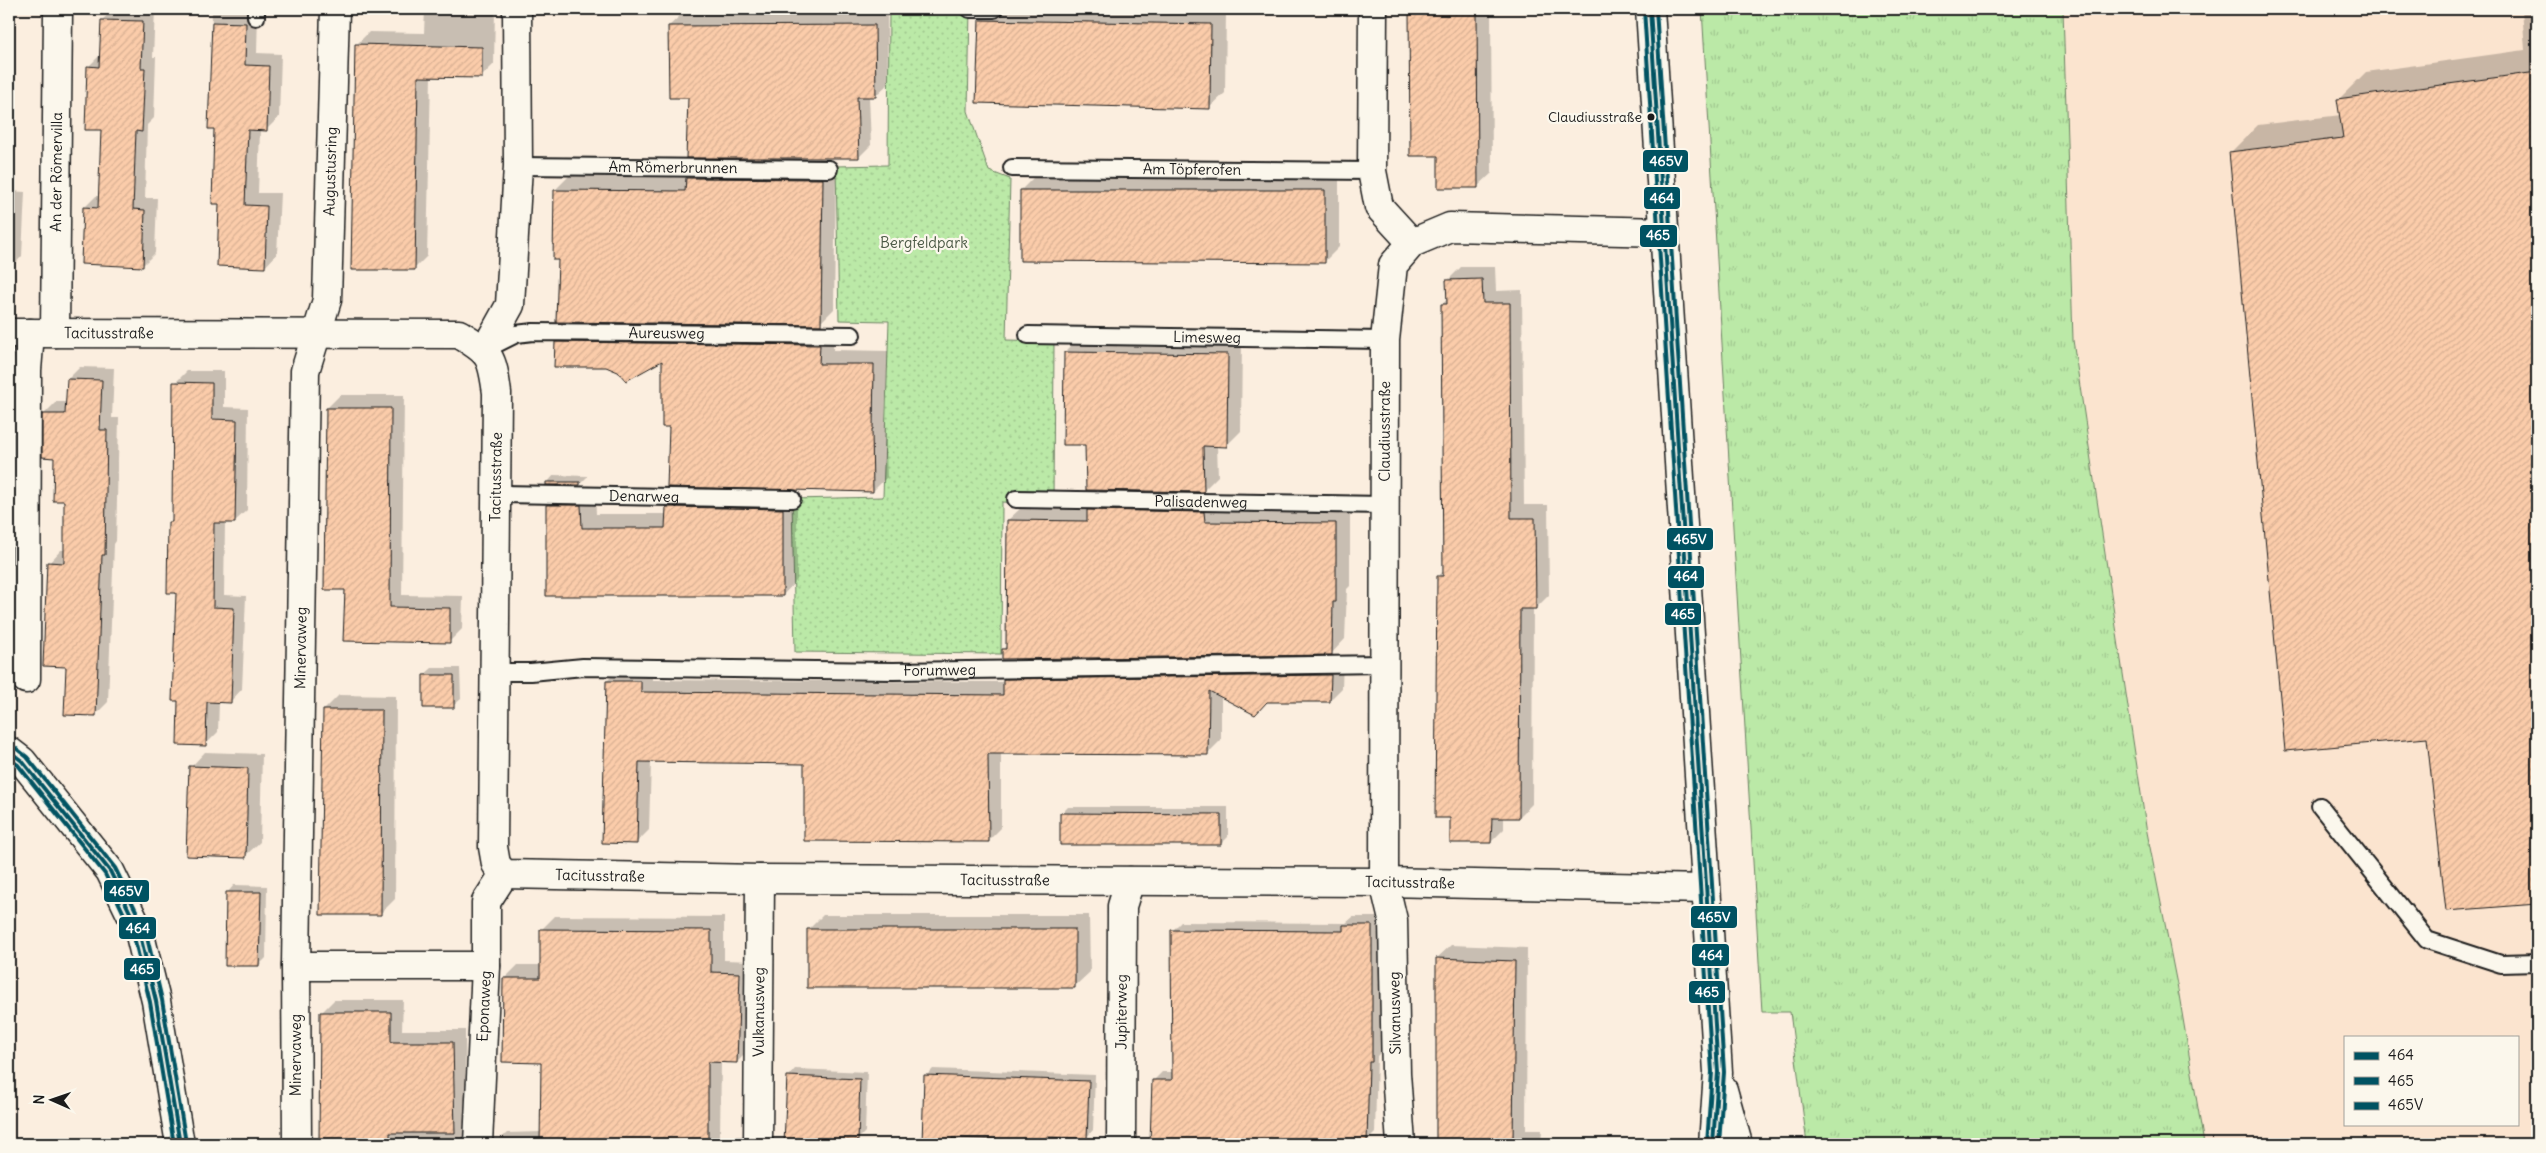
<svg xmlns="http://www.w3.org/2000/svg" width="2546" height="1153" font-family="Delius,sans-serif">
	<style>
		.built { fill: #fbe4cf; fill-rule: evenodd }
		.grass { fill: url(#grass-tufts); stroke: #6c8262 }
		.park { fill: url(#park-dots); stroke: #6c8262 }
		.shadow { fill: #0003 }
		.building { fill: url(#building-hatch); stroke: #1c1c1c }
		.lines { fill: none; stroke-linecap: round; stroke-linejoin: round }
		.lane-casing { stroke: #1c1c1c; stroke-width: 20 }
		.street-casing { stroke: #1c1c1c; stroke-width: 31 }
		.lane { stroke: #fbf7ec; stroke-width: 16 }
		.street { stroke: #fbf7ec; stroke-width: 28 }
		.bus-1-casing { stroke: #fbf7ec; stroke-width: 8 }
		.bus-2-casing { stroke: #fbf7ec; stroke-width: 8 }
		.bus-3-casing { stroke: #fbf7ec; stroke-width: 8 }
		.bus-1 { stroke: #005262; stroke-width: 4 }
		.bus-2 { stroke: #005262; stroke-width: 4 }
		.bus-3 { stroke: #005262; stroke-width: 4 }
		.bus-dot { fill: #1c1c1c; stroke: #fbf7ec; stroke-width: 2 }
		.labels { text-anchor: middle; stroke-width: 4.5; stroke-linejoin: round; paint-order: stroke }
		.bus-label { font-size: 14px; fill: #1c1c1c; stroke: #fbf7ec; text-anchor: end }
		.street-label { font-size: 15px; fill: #1c1c1c; stroke: #fbf7ec }
		.park-label { font-size: 15px; fill: #4c5a46; stroke: #fbf7ec }
		.line-badge { stroke: #fbf7ec; stroke-width: 2 }
		.badge-label { font-size: 14px; text-anchor: middle; font-weight: bold; fill: #fff }
	</style>
	<defs>
		<pattern id="grass-tufts" width="24" height="20" patternUnits="userSpaceOnUse" patternTransform="scale(1.25)"><rect width="24" height="20" fill="#bbe9a7"/><path d="M3 7l-1-3M5 7V3M7 7l1-3M15 17l-1-3M17 17v-4M19 17l1-3" fill="none" stroke="#a0c78f"/></pattern>
		<pattern id="park-dots" width="8" height="8" patternUnits="userSpaceOnUse" patternTransform="scale(1.25)"><rect width="8" height="8" fill="#bbe9a7"/><path d="M2 2h.1M6 6h.1" fill="none" stroke="#a0c78f" stroke-width="1.8" stroke-linecap="round"/></pattern>
		<pattern id="building-hatch" width="6" height="6" patternUnits="userSpaceOnUse" patternTransform="scale(1.25)"><rect width="6" height="6" fill="#fbccaa"/><path d="M-1 1l2-2M0 6l6-6M5 7l2-2" fill="none" stroke="#d7af92"/></pattern>
	</defs>
	<rect width="100%" height="100%" fill="#fbeedf"/>
	<filter id="ink" filterUnits="userSpaceOnUse"><feTurbulence type="fractalNoise" baseFrequency=".02" numOctaves="2"/><feDisplacementMap in="SourceGraphic" scale="10" xChannelSelector="R" yChannelSelector="G"/><feConvolveMatrix kernelMatrix="1 2 1 2 8 2 1 2 1" color-interpolation-filters="sRGB"/></filter>
	<g filter="url(#ink)">
		<path class="built" d="M 2063,9 L 2537,9 L 2537,1144 L 2204,1144 L 2179,995 L 2146,827 L 2073,340 ZM 2345,1037 L 2517,1037 L 2517,1124 L 2345,1124 Z"/>
		<path class="grass" d="M 1702,9 L 2063,9 L 2073,340 L 2146,827 L 2179,995 L 2204,1144 L 1807,1144 L 1790,1012 L 1762,1012 Z"/>
		<path class="park" d="M 889,9 L 970,9 L 968,111 L 989,171 L 1010,179 L 1006,340 L 1054,341 L 1053,504 L 1002,502 L 1001,654 L 795,652 L 792,499 L 883,497 L 889,321 L 839,320 L 836,166 L 888,165 Z"/>
		<path class="shadow" d="M 114,9 L 155,9 L 153,57 L 156,57 L 154,118 L 147,125 L 145,198 L 157,198 L 155,253 L 143,265 L 84,208 L 96,196 L 100,196 L 102,129 L 88,67 L 101,54 L 102,20 Z
			M 212,9 L 253,9 L 258,11 L 257,53 L 281,54 L 279,117 L 266,130 L 260,129 L 258,193 L 280,193 L 277,254 L 265,267 L 221,203 L 216,128 L 210,128 Z
			M 425,9 L 495,9 L 494,64 L 481,77 L 431,76 L 427,256 L 414,269 L 356,45 L 369,32 L 424,33 Z
			M 992,9 L 1226,10 L 1225,93 L 1210,107 L 980,20 Z
			M 1410,9 L 1491,9 L 1492,173 L 1478,186 L 1439,155 L 1411,155 Z
			M 2522,9 L 2537,9 L 2537,903 L 2447,910 L 2428,736 L 2230,153 L 2258,125 L 2341,115 L 2338,100 L 2366,72 L 2525,50 Z
			M 887,13 L 888,84 L 875,96 L 869,96 L 871,145 L 859,157 L 690,96 L 669,26 L 682,14 Z
			M 9,53 L 13,53 L 11,123 L 9,126 Z
			M 701,164 L 836,165 L 834,309 L 820,323 L 555,190 L 569,176 L 687,178 Z
			M 1036,175 L 1339,176 L 1339,247 L 1324,262 L 1021,190 Z
			M 9,191 L 25,192 L 22,256 L 10,269 Z
			M 1461,267 L 1495,267 L 1496,291 L 1522,290 L 1524,505 L 1548,505 L 1549,595 L 1536,608 L 1533,608 L 1532,804 L 1519,817 L 1504,817 L 1504,829 L 1491,842 L 1439,576 L 1444,570 L 1442,304 L 1448,299 L 1448,280 Z
			M 570,329 L 834,331 L 833,350 L 888,351 L 885,415 L 887,477 L 873,491 L 670,426 L 663,359 L 619,371 L 556,343 Z
			M 1079,338 L 1242,340 L 1241,431 L 1227,445 L 1217,445 L 1218,476 L 1203,491 L 1086,444 L 1065,352 Z
			M 80,367 L 114,368 L 112,418 L 119,418 L 116,541 L 114,544 L 108,702 L 95,715 L 67,666 L 49,563 L 61,550 L 65,550 L 65,500 L 44,414 L 56,402 L 67,402 L 68,379 Z
			M 187,371 L 224,371 L 224,407 L 248,408 L 247,510 L 234,522 L 225,522 L 224,595 L 246,596 L 242,689 L 230,702 L 219,701 L 218,732 L 206,744 L 180,700 L 178,592 L 169,523 L 173,519 L 175,383 Z
			M 340,395 L 404,395 L 402,595 L 463,596 L 462,629 L 449,642 L 346,589 L 327,408 Z
			M 9,400 L 24,401 L 24,442 L 11,455 L 9,455 Z
			M 554,475 L 587,476 L 587,477 L 580,484 L 547,483 Z
			M 562,491 L 595,491 L 596,514 L 667,514 L 667,507 L 682,493 L 797,495 L 797,580 L 783,595 L 547,595 L 547,505 Z
			M 1023,506 L 1350,510 L 1350,586 L 1347,589 L 1345,639 L 1331,654 L 1003,649 L 1007,645 L 1008,520 Z
			M 1343,662 L 1342,688 L 1329,701 L 1268,700 L 1221,696 L 1221,740 L 1208,753 L 1001,753 L 1001,828 L 988,841 L 805,762 L 651,761 L 649,830 L 636,843 L 607,681 L 620,668 L 653,669 L 653,680 L 1004,682 L 1017,667 Z
			M 432,668 L 460,668 L 461,699 L 453,706 L 424,675 Z
			M 339,695 L 396,696 L 395,899 L 380,914 L 324,710 Z
			M 205,752 L 262,754 L 260,842 L 245,856 L 191,767 Z
			M 1068,807 L 1228,807 L 1228,837 L 1221,844 L 1061,814 Z
			M 234,885 L 267,886 L 266,958 L 259,965 L 227,893 Z
			M 823,915 L 1089,915 L 1090,972 L 1075,986 L 808,930 Z
			M 555,916 L 724,917 L 724,960 L 753,961 L 750,1049 L 737,1062 L 721,1061 L 720,1136 L 746,1136 L 746,1144 L 495,1144 L 507,1133 L 541,1132 L 542,1061 L 505,978 L 518,965 L 541,965 L 542,929 Z
			M 1353,917 L 1380,917 L 1381,1052 L 1377,1056 L 1375,1133 L 1367,1141 L 1332,1140 L 1332,1144 L 1152,1144 L 1153,1081 L 1162,1072 L 1173,1072 L 1172,931 L 1181,922 L 1346,923 Z
			M 1451,945 L 1527,948 L 1526,1130 L 1542,1130 L 1541,1144 L 1436,1144 L 1437,958 Z
			M 334,1000 L 403,1000 L 402,1030 L 465,1030 L 466,1133 L 481,1144 L 320,1144 L 322,1012 Z
			M 795,1069 L 867,1072 L 865,1132 L 858,1139 L 824,1138 L 824,1144 L 786,1144 L 788,1077 Z
			M 933,1069 L 1095,1075 L 1093,1130 L 1086,1138 L 1054,1136 L 1053,1144 L 1019,1144 L 1019,1139 L 959,1137 L 959,1144 L 923,1144 L 926,1076 Z"/>
		<path class="building" d="M 1409,9 L 1477,9 L 1478,188 L 1438,188 L 1438,156 L 1410,156 Z
			M 101,20 L 143,21 L 141,68 L 145,68 L 142,132 L 136,131 L 133,209 L 145,210 L 143,267 L 81,264 L 83,207 L 98,208 L 101,130 L 85,130 L 87,66 L 99,67 Z
			M 979,20 L 1211,24 L 1210,109 L 976,103 Z
			M 212,22 L 246,23 L 245,65 L 269,66 L 267,131 L 248,130 L 245,205 L 267,206 L 265,268 L 217,266 L 219,204 L 212,204 L 214,129 L 208,129 Z
			M 875,25 L 876,97 L 857,97 L 859,158 L 686,158 L 688,98 L 669,98 L 668,26 Z
			M 355,44 L 482,47 L 482,78 L 418,77 L 415,270 L 351,270 Z
			M 2537,72 L 2537,904 L 2446,911 L 2427,738 L 2285,751 L 2229,152 L 2343,138 L 2337,99 Z
			M 686,178 L 823,179 L 821,325 L 556,322 L 558,260 L 553,260 L 554,190 L 685,191 Z
			M 1020,190 L 1325,190 L 1325,263 L 1020,261 Z
			M 1482,279 L 1483,303 L 1510,303 L 1511,518 L 1535,518 L 1536,609 L 1520,609 L 1519,818 L 1492,818 L 1491,843 L 1450,843 L 1450,818 L 1435,818 L 1437,576 L 1443,576 L 1441,304 L 1447,304 L 1446,280 Z
			M 555,342 L 820,345 L 819,364 L 874,364 L 873,429 L 872,429 L 873,492 L 667,487 L 669,427 L 662,427 L 662,361 L 626,381 L 618,372 L 606,367 L 554,367 Z
			M 1064,352 L 1228,354 L 1227,447 L 1203,446 L 1204,492 L 1086,490 L 1085,445 L 1063,445 Z
			M 67,379 L 102,380 L 100,430 L 107,430 L 105,555 L 102,555 L 96,716 L 64,715 L 66,667 L 43,666 L 47,562 L 64,563 L 64,501 L 53,501 L 54,458 L 42,457 L 42,414 L 65,414 Z
			M 173,382 L 212,383 L 212,419 L 237,420 L 235,523 L 214,523 L 213,607 L 234,608 L 231,703 L 207,702 L 206,746 L 177,745 L 178,701 L 172,701 L 176,593 L 167,593 L 168,522 L 172,522 Z
			M 326,408 L 391,408 L 390,607 L 450,608 L 450,643 L 343,641 L 345,590 L 324,590 Z
			M 9,413 L 11,413 L 11,456 L 9,456 Z
			M 546,482 L 580,482 L 580,485 L 546,485 Z
			M 546,505 L 581,505 L 582,528 L 665,528 L 666,507 L 783,509 L 783,596 L 546,596 Z
			M 1087,510 L 1204,512 L 1205,522 L 1336,523 L 1336,602 L 1333,602 L 1332,655 L 1002,659 L 1002,649 L 1006,649 L 1007,520 L 1087,521 Z
			M 423,675 L 454,675 L 454,708 L 423,708 Z
			M 1331,675 L 1330,702 L 1267,702 L 1255,715 L 1209,691 L 1208,755 L 988,754 L 989,842 L 804,841 L 804,764 L 639,762 L 637,844 L 602,843 L 606,681 L 641,681 L 641,692 L 1003,695 L 1003,679 Z
			M 323,710 L 382,710 L 381,915 L 320,915 Z
			M 189,766 L 248,768 L 246,858 L 186,856 Z
			M 1060,813 L 1221,814 L 1221,845 L 1060,845 Z
			M 226,892 L 261,892 L 259,966 L 225,966 Z
			M 1343,925 L 1372,925 L 1372,1062 L 1369,1062 L 1367,1143 L 1324,1141 L 1324,1144 L 1150,1144 L 1152,1080 L 1172,1080 L 1171,930 L 1343,931 Z
			M 540,929 L 711,930 L 711,972 L 740,973 L 737,1063 L 708,1062 L 708,1144 L 540,1144 L 541,1063 L 502,1062 L 503,978 L 540,978 Z
			M 807,929 L 1075,929 L 1075,988 L 807,988 Z
			M 1436,958 L 1515,961 L 1513,1144 L 1436,1144 Z
			M 320,1012 L 391,1012 L 391,1042 L 453,1042 L 455,1133 L 390,1133 L 390,1144 L 319,1144 Z
			M 924,1075 L 1089,1081 L 1087,1139 L 1047,1137 L 1047,1144 L 1018,1144 L 1018,1140 L 952,1138 L 952,1144 L 922,1144 Z
			M 787,1076 L 860,1079 L 858,1141 L 818,1139 L 818,1144 L 784,1144 Z"/>
		<g class="lines">
			<defs>
				<g id="lane">
					<path d="M 970,9 L 994,9"/>
					<path d="M 256,17 L 256,9"/>
					<path id="s1" d="M 518,166 L 829,169"/>
					<path id="s2" d="M 1012,168 L 1372,171"/>
					<path id="s3" d="M 1028,335 L 1385,340"/>
					<path id="s4" d="M 488,348 L 516,334 L 533,332 L 852,335"/>
					<path id="s5" d="M 495,494 L 792,499"/>
					<path id="s6" d="M 1016,499 L 1385,505"/>
					<path id="s7" d="M 495,672 L 531,672 L 583,667 L 893,671 L 1384,664"/>
					<path d="M 2320,806 L 2427,940 L 2501,964 L 2537,963"/>
				</g>
				<g id="street">
					<path d="M 1373,9 L 1372,171 L 1379,207 L 1412,243"/>
					<path d="M 1650,9 L 1718,1072 L 1713,1144"/>
					<path id="s8" d="M 9,333 L 459,334 C 491,353 492,356 497,393 L 493,847 L 496,864 L 504,874 L 760,879 L 1384,882 L 1705,889"/>
					<path id="s9" d="M 55,333 L 58,11"/>
					<path d="M 485,350 L 510,305 L 518,166 L 517,9"/>
					<path d="M 26,679 L 27,370 L 30,333"/>
					<path d="M 9,751 L 22,761 L 110,871 L 139,931 L 156,1001 L 180,1144"/>
					<path d="M 296,966 L 486,966"/>
					<path d="M 1723,1090 L 1738,1144"/>
					<path id="s10" d="M 297,1144 L 296,966 L 305,371 L 327,300 L 335,9"/>
					<path id="s11" d="M 478,1144 L 486,966 L 486,902 L 504,874"/>
					<path id="s12" d="M 758,1144 L 760,879"/>
					<path id="s13" d="M 1121,1144 L 1122,906 L 1130,881"/>
					<path id="s14" d="M 1401,1144 L 1396,1073 L 1393,920 L 1384,882 L 1385,340 L 1393,265 L 1412,243 L 1450,227 L 1664,232"/>
				</g>
			</defs>
			<use href="#lane" class="lane-casing"/>
			<use href="#street" class="street-casing"/>
			<use href="#lane" class="lane"/>
			<use href="#street" class="street"/>
			<defs>
				<path id="bus-1" d="M 1650,9 L 1718,1072 L 1713,1144
					M 9,751 L 22,761 L 110,871 L 139,931 L 156,1001 L 180,1144"/>
				<path id="bus-2" d="M 1644,9 L 1712,1072 L 1707,1144
					M 9,759 L 18,765 L 105,874 L 133,933 L 150,1002 L 174,1144"/>
				<path id="bus-3" d="M 1656,9 L 1724,1072 L 1719,1144
					M 13,746 L 27,757 L 115,868 L 145,929 L 162,1000 L 186,1143"/>
			</defs>
			<use href="#bus-1" class="bus-1-casing"/>
			<use href="#bus-2" class="bus-2-casing"/>
			<use href="#bus-3" class="bus-3-casing"/>
			<use href="#bus-1" class="bus-1"/>
			<use href="#bus-2" class="bus-2"/>
			<use href="#bus-3" class="bus-3"/>
		</g>
	</g>
	<circle class="bus-dot" cx="1651" cy="117" r="4.5"/>
	<g class="labels">
		<g class="bus-label">
			<text x="1642" y="122">Claudiusstraße</text>
		</g>
		<g class="street-label">
			<text dy="5" stroke="none"><textPath href="#s1" startOffset="155">Am Römerbrunnen</textPath></text>
			<text dy="5" stroke="none"><textPath href="#s2" startOffset="180">Am Töpferofen</textPath></text>
			<text dy="5" stroke="none"><textPath href="#s10" startOffset="976">Augustusring</textPath></text>
			<text dy="5" stroke="none"><textPath href="#s9" startOffset="161">An der Römervilla</textPath></text>
			<text dy="5" stroke="none"><textPath href="#s8" startOffset="100">Tacitusstraße</textPath></text>
			<text dy="5" stroke="none"><textPath href="#s4" startOffset="182">Aureusweg</textPath></text>
			<text dy="5" stroke="none"><textPath href="#s3" startOffset="179">Limesweg</textPath></text>
			<text dy="5" stroke="none"><textPath href="#s14" startOffset="714">Claudiusstraße</textPath></text>
			<text transform="translate(496 477) rotate(-89)" y="5">Tacitusstraße</text>
			<text dy="5" stroke="none"><textPath href="#s5" startOffset="149">Denarweg</textPath></text>
			<text dy="5" stroke="none"><textPath href="#s6" startOffset="185">Palisadenweg</textPath></text>
			<text dy="5" stroke="none"><textPath href="#s10" startOffset="496">Minervaweg</textPath></text>
			<text dy="5" stroke="none"><textPath href="#s7" startOffset="445">Forumweg</textPath></text>
			<text dy="5" stroke="none"><textPath href="#s8" startOffset="1105">Tacitusstraße</textPath></text>
			<text dy="5" stroke="none"><textPath href="#s8" startOffset="1510">Tacitusstraße</textPath></text>
			<text dy="5" stroke="none"><textPath href="#s8" startOffset="1915">Tacitusstraße</textPath></text>
			<text dy="5" stroke="none"><textPath href="#s11" startOffset="138">Eponaweg</textPath></text>
			<text dy="5" stroke="none"><textPath href="#s12" startOffset="132">Vulkanusweg</textPath></text>
			<text dy="5" stroke="none"><textPath href="#s13" startOffset="132">Jupiterweg</textPath></text>
			<text transform="translate(1395 1013) rotate(-91)" y="5">Silvanusweg</text>
			<text transform="translate(296 1055) rotate(-90)" y="5">Minervaweg</text>
		</g>
		<g class="park-label">
			<text x="924" y="248">Bergfeldpark</text>
		</g>
	</g>
	<g class="line-badge">
		<rect x="1642" y="149" width="47" height="24" rx="5" fill="#005262"/>
		<rect x="1643" y="186" width="38" height="24" rx="5" fill="#005262"/>
		<rect x="1639" y="224" width="39" height="24" rx="5" fill="#005262"/>
		<rect x="1666" y="527" width="48" height="24" rx="5" fill="#005262"/>
		<rect x="1667" y="565" width="38" height="24" rx="5" fill="#005262"/>
		<rect x="1664" y="602" width="38" height="24" rx="5" fill="#005262"/>
		<rect x="103" y="879" width="47" height="24" rx="5" fill="#005262"/>
		<rect x="1690" y="905" width="48" height="24" rx="5" fill="#005262"/>
		<rect x="118" y="916" width="39" height="24" rx="5" fill="#005262"/>
		<rect x="1691" y="943" width="39" height="24" rx="5" fill="#005262"/>
		<rect x="123" y="957" width="38" height="24" rx="5" fill="#005262"/>
		<rect x="1688" y="980" width="38" height="24" rx="5" fill="#005262"/>
	</g>
	<g class="badge-label">
		<text x="1666" y="166">465V</text>
		<text x="1662" y="203">464</text>
		<text x="1658" y="240">465</text>
		<text x="1690" y="544">465V</text>
		<text x="1686" y="581">464</text>
		<text x="1683" y="619">465</text>
		<text x="126" y="896">465V</text>
		<text x="1714" y="922">465V</text>
		<text x="138" y="933">464</text>
		<text x="1711" y="960">464</text>
		<text x="142" y="974">465</text>
		<text x="1707" y="997">465</text>
	</g>
	<rect width="2546" height="1153" fill="none" stroke="#fbf7ec" stroke-width="30"/>
	<rect x="15" y="15" width="2516" height="1123" fill="none" stroke="#1c1c1c" stroke-width="2" filter="url(#ink)"/>
	<rect x="2344" y="1036" width="175" height="90" fill="#fbf7ec" stroke="#a29f99"/>
	<rect x="2354" y="1052" width="25" height="8" fill="#005262" stroke="#a29f99"/>
	<text x="2388" y="1060" font-size="15" fill="#1c1c1c">464</text>
	<rect x="2354" y="1077" width="25" height="8" fill="#005262" stroke="#a29f99"/>
	<text x="2388" y="1086" font-size="15" fill="#1c1c1c">465</text>
	<rect x="2354" y="1102" width="25" height="8" fill="#005262" stroke="#a29f99"/>
	<text x="2388" y="1110" font-size="15" fill="#1c1c1c">465V</text>
	<g transform="translate(52 1100) rotate(272)" stroke="#fbf7ec" stroke-width="4" paint-order="stroke">
	<path d="M0-4L9 19L0 12L-9 19Z" fill="#1c1c1c"/>
	<text y="-8" font-size="14" font-weight="bold" text-anchor="middle" fill="#1c1c1c">N</text>
	</g>
</svg>
